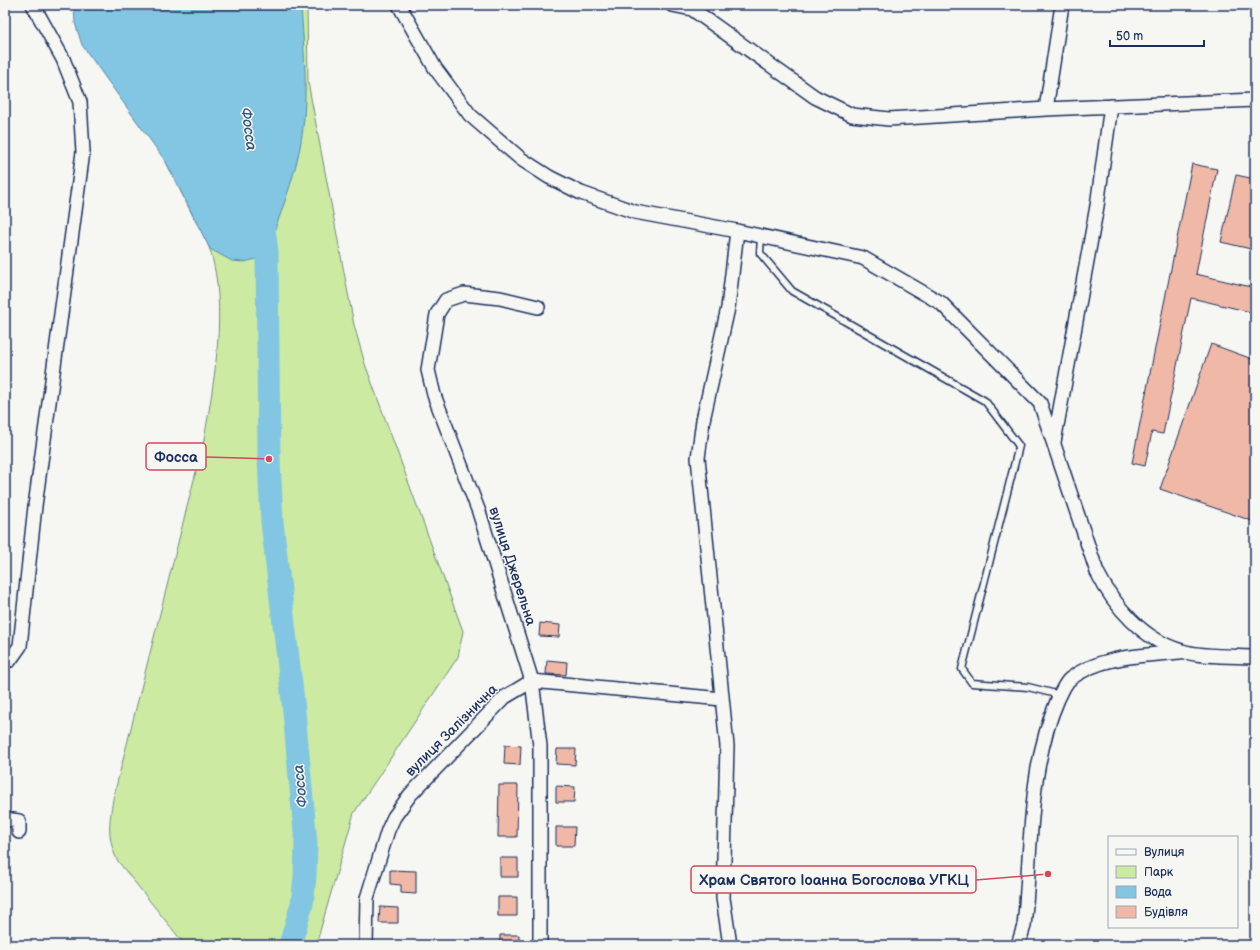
<svg xmlns="http://www.w3.org/2000/svg" width="1260" height="950" font-family="'Balsamiq Sans',sans-serif">
	<style>
		.green { fill: #cceaa2; stroke: #748c80 }
		.water { fill: #82c6e3; stroke: #598aae }
		.lines { fill: none; stroke-linecap: round; stroke-linejoin: round }
		.river { stroke: #82c6e3; stroke-width: 23 }
		.building { fill: #f0b8a6; stroke: #1b2f5e }
		.service-casing { stroke: #1b2f5e; stroke-width: 9 }
		.minor-casing { stroke: #1b2f5e; stroke-width: 16 }
		.service { stroke: #f6f6f2; stroke-width: 6 }
		.minor { stroke: #f6f6f2; stroke-width: 13 }
		.labels { text-anchor: middle; stroke-width: 3; stroke-linejoin: round; paint-order: stroke }
		.street-label { font-size: 14px; fill: #1b2f5e; stroke: #f6f6f2 }
		.water-label { font-size: 15px; font-style: italic; fill: #35557f; stroke: #f6f6f2 }
		.leader { fill: none; stroke: #d1495b; stroke-width: 1.5 }
		.callout-dot { fill: #d1495b; stroke: #f6f6f2; stroke-width: 1.5 }
		.callout { fill: #f6f6f2; stroke: #d1495b; stroke-width: 1.5 }
		.callout-label { font-size: 15px; text-anchor: middle; font-weight: bold; fill: #1b2f5e }
	</style>
	<rect width="100%" height="100%" fill="#f6f6f2"/>
	<filter id="ink" filterUnits="userSpaceOnUse"><feTurbulence type="fractalNoise" baseFrequency=".025" numOctaves="2"/><feDisplacementMap in="SourceGraphic" scale="8" xChannelSelector="R" yChannelSelector="G"/><feConvolveMatrix kernelMatrix="1 2 1 2 8 2 1 2 1" color-interpolation-filters="sRGB"/></filter>
	<g filter="url(#ink)">
		<path class="green" d="M 291,5 L 307,5 L 308,82 L 354,325 L 365,364 L 463,631 L 458,657 L 354,813 L 316,945 L 185,945 L 117,860 C 107,837 109,824 113,799 L 204,440 C 214,382 228,307 210,250 C 207,240 201,231 196,222 C 186,202 176,182 166,162 Z"/>
		<path class="water" d="M 74,5 L 301,5 C 304,52 309,101 300,147 C 293,183 279,217 267,252 L 256,259 L 244,262 L 232,261 L 210,249 L 166,162 L 82,45 L 75,23 Z"/>
		<g class="lines">
			<path class="river" d="M 263,221 L 267,252 L 269,459 L 272,522 L 293,701 L 306,843 L 305,877 L 302,904 L 290,945"/>
		</g>
		<path class="building" d="M 1192,164 L 1217,169 L 1196,274 L 1255,288 L 1255,313 L 1191,298 L 1163,434 L 1152,432 L 1145,466 L 1132,463 Z
			M 1236,175 L 1255,179 L 1255,250 L 1221,242 Z
			M 1211,344 L 1255,360 L 1255,522 L 1160,489 Z
			M 540,623 L 560,625 L 559,637 L 539,636 Z
			M 547,660 L 567,662 L 566,675 L 546,674 Z
			M 505,745 L 521,746 L 520,765 L 504,764 Z
			M 557,749 L 576,749 L 575,765 L 556,764 Z
			M 499,785 L 518,785 L 517,837 L 498,837 Z
			M 556,786 L 575,787 L 574,802 L 556,802 Z
			M 556,827 L 575,827 L 574,846 L 556,846 Z
			M 500,858 L 518,858 L 518,877 L 500,877 Z
			M 390,870 L 416,871 L 416,894 L 401,893 L 401,885 L 390,884 Z
			M 498,897 L 517,897 L 517,916 L 498,916 Z
			M 380,907 L 398,908 L 398,923 L 379,923 Z
			M 500,935 L 519,935 L 519,945 L 500,945 Z"/>
		<g class="lines">
			<defs>
				<path id="service" d="M 761,236 L 760,253 L 792,291 L 985,401 L 1019,446 L 962,669 L 972,683 L 1028,687 L 1060,695"/>
				<path id="minor" d="M 399,5 L 435,68 L 470,115 L 521,159 L 549,177 L 581,193 L 635,212 L 737,231 L 863,258 L 941,303 L 1040,403 L 1097,572 C 1114,606 1143,640 1182,651 C 1199,657 1235,656 1255,657
					M 672,5 L 692,9 L 815,97 L 852,115 L 889,119 L 1046,109
					M 1062,5 L 1046,109 L 1255,100
					M 538,307 L 500,298 L 464,294 L 446,300 L 437,314 L 428,370 L 434,395 L 479,512 L 532,681 L 540,746 L 540,945
					M 1054,442 L 1097,206 L 1111,106
					M 5,660 L 10,660 L 20,646 L 35,506 L 83,152 L 80,102 L 63,59 L 33,5
					M 5,819 L 19,821 L 19,832
					M 366,945 L 367,898 L 388,830 L 394,817 L 410,795 L 505,697 L 532,681 L 722,699
					M 730,945 L 723,898 L 727,746 L 698,458 L 703,420 L 728,308 L 737,231
					M 1018,945 L 1024,926 C 1032,852 1027,770 1058,699 C 1061,693 1065,683 1070,679 C 1101,655 1143,656 1180,652"/>
			</defs>
			<use href="#service" class="service-casing"/>
			<use href="#minor" class="minor-casing"/>
			<use href="#service" class="service"/>
			<use href="#minor" class="minor"/>
		</g>
	</g>
	<g class="labels">
		<g class="street-label">
			<text transform="translate(513 566) rotate(72)" y="5">вулиця Джерельна</text>
			<text transform="translate(451 730) rotate(-45)" y="5">вулиця Залізнична</text>
		</g>
		<g class="water-label">
			<text transform="translate(249 129) rotate(82)" y="5">Фосса</text>
			<text transform="translate(300 786) rotate(-96)" y="5">Фосса</text>
		</g>
	</g>
	<path class="leader" d="M269 459L206 457M1048 874L976 880"/>
	<g class="callout-dot">
		<circle cx="269" cy="459" r="4"/>
		<circle cx="1048" cy="874" r="4"/>
	</g>
	<g class="callout">
		<rect x="146" y="443" width="60" height="27" rx="4"/>
		<rect x="691" y="866" width="285" height="27" rx="4"/>
	</g>
	<g class="callout-label">
		<text x="176" y="462">Фосса</text>
		<text x="834" y="885">Храм Святого Іоанна Богослова УГКЦ</text>
	</g>
	<rect width="1260" height="950" fill="none" stroke="#f6f6f2" stroke-width="20"/>
	<rect x="10" y="10" width="1240" height="930" fill="none" stroke="#1b2f5e" stroke-width="1.5" filter="url(#ink)"/>
	<rect x="1108" y="836" width="130" height="92" fill="#f6f6f2" stroke="#9ea6b7"/>
	<rect x="1116" y="849" width="20" height="6" fill="#f6f6f2" stroke="#9ea6b7"/>
	<text x="1144" y="856" font-size="12" fill="#1b2f5e">Вулиця</text>
	<rect x="1116" y="866" width="20" height="12" fill="#cceaa2" stroke="#9ea6b7"/>
	<text x="1144" y="876" font-size="12" fill="#1b2f5e">Парк</text>
	<rect x="1116" y="886" width="20" height="12" fill="#82c6e3" stroke="#9ea6b7"/>
	<text x="1144" y="896" font-size="12" fill="#1b2f5e">Вода</text>
	<rect x="1116" y="906" width="20" height="12" fill="#f0b8a6" stroke="#9ea6b7"/>
	<text x="1144" y="916" font-size="12" fill="#1b2f5e">Будівля</text>
	<path d="M1110 40v6h94v-6" fill="none" stroke="#1b2f5e" stroke-width="2"/>
	<text x="1116" y="40" font-size="12" fill="#1b2f5e" stroke="#f6f6f2" stroke-width="3" paint-order="stroke">50 m</text>
</svg>
